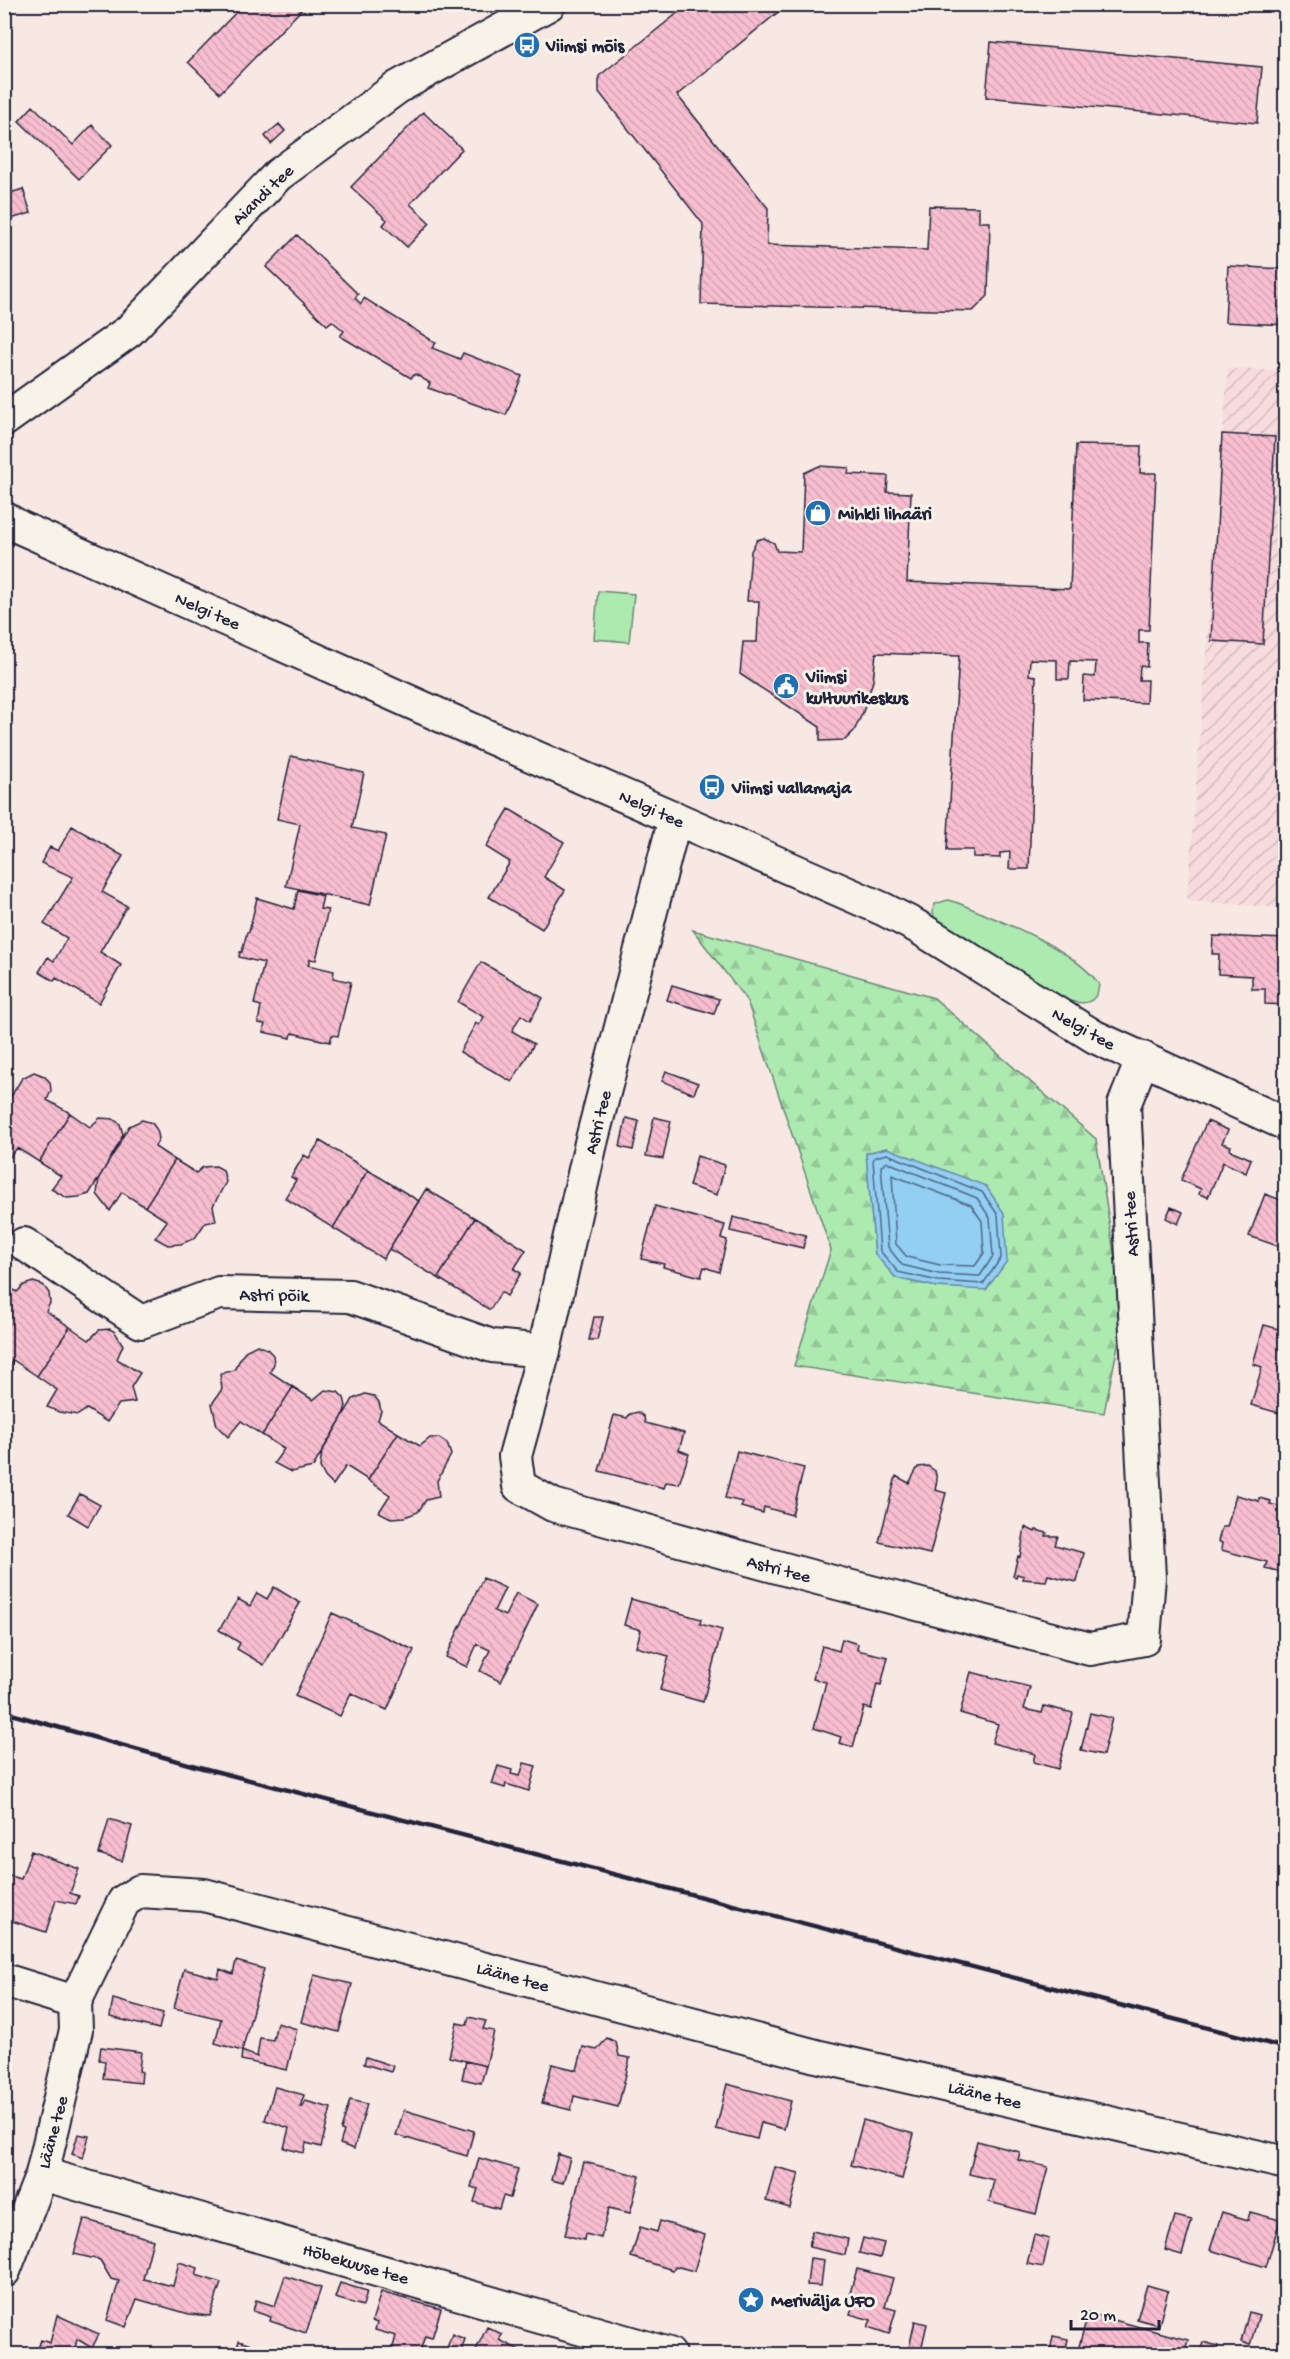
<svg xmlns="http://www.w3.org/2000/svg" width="1290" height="2359" font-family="'Gochi Hand',sans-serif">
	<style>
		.industrial { fill: url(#industrial-furrows) }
		.green { fill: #adeab0; stroke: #688676; stroke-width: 1.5 }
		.forest { fill: url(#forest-firs); stroke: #688676; stroke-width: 1.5; fill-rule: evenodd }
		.water { fill: #93cef3; stroke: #6689a9; stroke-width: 1.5 }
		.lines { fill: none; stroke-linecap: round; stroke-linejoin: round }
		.shore { stroke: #4f6785; stroke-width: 1.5 }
		.building { fill: url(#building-back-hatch); stroke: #22223b; stroke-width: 1.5 }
		.street-casing { stroke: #22223b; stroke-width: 36 }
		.street { stroke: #f7f3e8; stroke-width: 32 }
		.rail { stroke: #22223b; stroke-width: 4.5 }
		.labels { text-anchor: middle; stroke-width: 6; stroke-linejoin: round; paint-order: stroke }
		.poi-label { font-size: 18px; font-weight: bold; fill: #22223b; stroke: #f7f3e8; text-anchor: start }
		.street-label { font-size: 18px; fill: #22223b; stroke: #f7f3e8 }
	</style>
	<defs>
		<pattern id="industrial-furrows" width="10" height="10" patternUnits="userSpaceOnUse" patternTransform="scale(1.5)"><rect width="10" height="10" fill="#f7dbdd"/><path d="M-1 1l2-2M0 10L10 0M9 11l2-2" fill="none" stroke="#d3bcbf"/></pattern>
		<pattern id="forest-firs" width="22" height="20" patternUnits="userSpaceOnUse" patternTransform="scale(1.5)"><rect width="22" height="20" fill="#adeab0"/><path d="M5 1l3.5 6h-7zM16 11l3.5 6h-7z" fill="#95c898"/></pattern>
		<pattern id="building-back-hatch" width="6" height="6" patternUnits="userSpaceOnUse" patternTransform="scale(1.5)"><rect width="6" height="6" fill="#f8bed0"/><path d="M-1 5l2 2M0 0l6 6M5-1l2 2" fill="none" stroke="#d4a3b4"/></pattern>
	</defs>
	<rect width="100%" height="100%" fill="#f7e8e3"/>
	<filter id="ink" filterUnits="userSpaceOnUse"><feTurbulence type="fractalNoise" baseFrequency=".0167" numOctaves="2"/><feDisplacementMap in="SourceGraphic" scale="12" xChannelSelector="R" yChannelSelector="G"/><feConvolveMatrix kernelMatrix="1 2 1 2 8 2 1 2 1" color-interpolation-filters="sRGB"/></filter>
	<g filter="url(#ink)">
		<path class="industrial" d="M 1228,368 L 1285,371 L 1285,908 L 1187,901 Z"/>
		<path class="green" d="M 598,591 L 634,594 L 629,642 L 594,639 Z
			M 948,900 L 958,903 C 1000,921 1072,947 1099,984 C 1097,1008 1079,1004 1061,999 L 934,919 L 933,911 L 935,904 Z"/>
		<path class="forest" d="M 693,930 L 934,998 L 1096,1139 L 1124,1316 L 1104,1413 L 794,1366 L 831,1250 L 747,1001 ZM 887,1148 L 937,1287 L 896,1278 L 875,1254 L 866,1153 Z"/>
		<path class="water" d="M 887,1148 L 986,1186 L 1004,1213 L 1007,1261 L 986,1290 L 937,1287 L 896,1278 L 875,1254 L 866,1153 Z"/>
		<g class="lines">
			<path class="shore" d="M 887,1154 L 982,1192 L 998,1215 L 1001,1258 L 983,1284 L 938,1281 L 898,1272 L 880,1251 L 873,1160 L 875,1157 Z
				M 887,1162 L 977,1198 L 990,1218 L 993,1256 L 980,1276 L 939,1274 L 902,1265 L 888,1247 L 881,1166 Z
				M 892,1175 L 971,1205 L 982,1221 L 984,1253 L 975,1266 L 940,1265 L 907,1257 L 896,1244 Z"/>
		</g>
		<path class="building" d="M 244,4 L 306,5 L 220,93 L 188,62 Z
			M 689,4 L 788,4 L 677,95 L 768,208 L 767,245 L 927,250 L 929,206 L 979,207 L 979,222 L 990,222 L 988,296 L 973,311 L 701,304 L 703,224 L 599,92 L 599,76 Z
			M 991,42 L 1262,67 L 1257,123 L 986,97 Z
			M 33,106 L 73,145 L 92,125 L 112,145 L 79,179 L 19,121 Z
			M 423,112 L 462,149 L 410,204 L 430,223 L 407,247 L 383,225 L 387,220 L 351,187 Z
			M 279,124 L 285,131 L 271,144 L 265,136 Z
			M 23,189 L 31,213 L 4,221 L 4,195 Z
			M 297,235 L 358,294 L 355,298 L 361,304 L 364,298 L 436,343 L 432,348 L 460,359 L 463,353 L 522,376 L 506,415 L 428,388 L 430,383 L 415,374 L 411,378 L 340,336 L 344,331 L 332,321 L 327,325 L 266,267 Z
			M 1228,266 L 1286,269 L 1286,325 L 1225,322 Z
			M 1222,434 L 1275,437 L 1263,644 L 1211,641 Z
			M 1076,445 L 1141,446 L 1140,473 L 1156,473 L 1149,630 L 1139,630 L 1139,643 L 1148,643 L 1147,667 L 1140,666 L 1139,680 L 1147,680 L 1146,703 L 1083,700 L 1084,676 L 1095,677 L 1096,662 L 1070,661 L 1069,679 L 1057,679 L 1057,660 L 1030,659 L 1029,675 L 1036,676 L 1029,869 L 1009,869 L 1010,852 L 1000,853 L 1000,858 L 973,857 L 973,850 L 947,850 L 959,656 L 876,653 L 873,681 L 863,712 L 854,731 L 845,740 L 820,741 L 820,727 L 740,674 L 743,642 L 757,642 L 759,601 L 747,601 L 751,551 L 757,540 L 764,538 L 774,543 L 777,551 L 801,552 L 804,473 L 819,466 L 849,468 L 848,474 L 888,476 L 887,492 L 911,493 L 907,582 L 1070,589 Z
			M 1286,603 L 1286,643 L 1283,643 Z
			M 291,756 L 364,773 L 352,828 L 386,835 L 370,905 L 286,886 L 300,824 L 277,819 Z
			M 509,809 L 564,842 L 544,877 L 565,890 L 542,929 L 489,897 L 510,862 L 486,847 Z
			M 72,826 L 123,856 L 102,892 L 127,906 L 100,952 L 121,965 L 99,1003 L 56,978 L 54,981 L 39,972 L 48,957 L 54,961 L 67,938 L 44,924 L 73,877 L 41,863 L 50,847 L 58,851 Z
			M 298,890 L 323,896 L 320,909 L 328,910 L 316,960 L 310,959 L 308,965 L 334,971 L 333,978 L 351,982 L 338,1036 L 332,1035 L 330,1042 L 292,1033 L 291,1038 L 263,1032 L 265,1024 L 258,1023 L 261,1006 L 254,1004 L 264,963 L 239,957 L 240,952 L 242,952 L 247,932 L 249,932 L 257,898 L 294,909 Z
			M 1213,936 L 1286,939 L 1286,1005 L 1265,1004 L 1265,989 L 1252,989 L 1252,976 L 1218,974 L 1219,954 L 1212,954 Z
			M 481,962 L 543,998 L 530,1021 L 521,1015 L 512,1031 L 534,1044 L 512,1082 L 460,1052 L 476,1023 L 479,1025 L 484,1017 L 458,1002 Z
			M 672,985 L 719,999 L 714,1014 L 667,1000 Z
			M 666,1071 L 698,1083 L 694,1094 L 662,1081 Z
			M 34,1072 L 44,1076 L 50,1082 L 51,1091 L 47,1100 L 70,1113 L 39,1162 L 17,1148 L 5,1163 L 4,1100 L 10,1098 L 22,1078 Z
			M 70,1113 L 90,1127 L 100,1118 L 113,1119 L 120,1124 L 123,1134 L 119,1145 L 89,1194 L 79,1197 L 67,1198 L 51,1189 L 61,1176 L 39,1162 Z
			M 654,1117 L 671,1121 L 663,1159 L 646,1156 Z
			M 626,1118 L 639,1121 L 633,1150 L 620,1147 Z
			M 142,1120 L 152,1123 L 157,1130 L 159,1138 L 155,1147 L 175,1160 L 145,1207 L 122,1192 L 110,1211 L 97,1194 L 99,1178 L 129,1126 Z
			M 1207,1121 L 1228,1130 L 1222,1143 L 1231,1146 L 1230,1150 L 1251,1159 L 1246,1173 L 1223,1162 L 1208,1197 L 1199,1194 L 1201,1189 L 1181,1180 Z
			M 320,1141 L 368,1170 L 333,1228 L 285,1198 L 296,1180 L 291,1177 L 304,1155 L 309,1158 Z
			M 697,1156 L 725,1165 L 717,1195 L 689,1186 Z
			M 175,1160 L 196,1173 L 203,1167 L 216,1166 L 223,1170 L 226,1182 L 213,1206 L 216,1221 L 205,1223 L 195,1238 L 181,1244 L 168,1245 L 155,1238 L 167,1221 L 145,1207 Z
			M 368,1170 L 419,1201 L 383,1259 L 333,1228 Z
			M 426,1189 L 475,1218 L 438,1278 L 389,1249 Z
			M 1265,1194 L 1286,1202 L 1286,1249 L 1249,1236 Z
			M 655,1206 L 725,1225 L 721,1238 L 727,1240 L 719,1272 L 704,1267 L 701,1277 L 663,1267 L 664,1264 L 641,1259 Z
			M 1171,1207 L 1183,1212 L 1178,1224 L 1166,1218 Z
			M 733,1217 L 806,1235 L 803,1248 L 730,1231 Z
			M 475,1218 L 526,1250 L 514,1269 L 521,1273 L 507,1296 L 501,1292 L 490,1310 L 438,1278 Z
			M 33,1282 L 43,1285 L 49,1293 L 50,1303 L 46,1311 L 70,1327 L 37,1376 L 13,1360 L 4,1373 L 4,1284 L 17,1292 L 24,1285 Z
			M 594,1317 L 603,1317 L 597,1340 L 589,1340 Z
			M 1264,1325 L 1286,1331 L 1286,1415 L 1251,1405 L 1262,1367 L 1253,1364 Z
			M 70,1327 L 89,1340 L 99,1330 L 110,1329 L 115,1332 L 123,1345 L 117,1359 L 140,1373 L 131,1387 L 135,1402 L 119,1404 L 107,1422 L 87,1409 L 78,1415 L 59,1412 L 47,1407 L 57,1390 L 37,1376 Z
			M 257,1345 L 267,1349 L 273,1355 L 274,1364 L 270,1372 L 293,1387 L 262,1435 L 241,1421 L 228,1437 L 217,1426 L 212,1404 L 222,1389 L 220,1374 L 234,1370 L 245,1351 Z
			M 293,1387 L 313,1400 L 325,1390 L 338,1392 L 344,1398 L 346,1406 L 342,1418 L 313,1467 L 291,1472 L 274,1463 L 284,1449 L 262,1435 Z
			M 365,1394 L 374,1396 L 379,1402 L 381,1411 L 378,1420 L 398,1433 L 368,1480 L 346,1466 L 333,1485 L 325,1477 L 320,1467 L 322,1451 L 353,1399 Z
			M 638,1412 L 644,1417 L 645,1423 L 684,1433 L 679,1450 L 689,1454 L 679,1484 L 666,1482 L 664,1488 L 599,1471 L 614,1415 L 627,1418 L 630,1414 Z
			M 398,1433 L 420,1446 L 430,1438 L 439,1438 L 447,1443 L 451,1455 L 437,1481 L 439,1497 L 426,1500 L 418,1512 L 405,1517 L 391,1518 L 379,1512 L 390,1495 L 368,1480 Z
			M 737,1451 L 804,1468 L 792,1515 L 764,1507 L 763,1513 L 741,1507 L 743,1502 L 725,1498 Z
			M 928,1466 L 935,1471 L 937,1480 L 935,1490 L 946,1493 L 930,1554 L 879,1542 L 896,1476 L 909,1483 L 918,1467 Z
			M 80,1494 L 100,1505 L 88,1526 L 68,1514 Z
			M 1236,1495 L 1259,1501 L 1259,1498 L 1271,1501 L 1270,1504 L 1286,1508 L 1286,1573 L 1265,1568 L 1267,1562 L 1221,1550 L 1222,1543 L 1218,1541 L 1222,1527 L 1227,1527 Z
			M 1025,1527 L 1035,1532 L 1036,1530 L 1047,1533 L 1046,1536 L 1058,1536 L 1055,1545 L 1084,1553 L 1077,1582 L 1048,1575 L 1046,1581 L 1023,1579 L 1024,1576 L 1017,1574 L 1016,1577 L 1013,1576 L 1018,1556 L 1020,1557 Z
			M 483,1578 L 505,1588 L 494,1611 L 505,1616 L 516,1593 L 538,1604 L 501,1682 L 480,1671 L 490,1650 L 477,1644 L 467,1667 L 446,1657 Z
			M 274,1587 L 300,1603 L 264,1665 L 237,1649 L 240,1643 L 219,1630 L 238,1599 L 250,1606 L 257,1593 L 267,1599 Z
			M 631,1599 L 701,1619 L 700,1624 L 722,1630 L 703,1702 L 660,1690 L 669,1656 L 636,1647 L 641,1630 L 624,1625 Z
			M 332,1613 L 414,1650 L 387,1710 L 351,1693 L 340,1716 L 295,1696 Z
			M 842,1639 L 858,1644 L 857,1650 L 888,1657 L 881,1685 L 877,1684 L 871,1709 L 864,1707 L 853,1747 L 839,1743 L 841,1737 L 814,1728 L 826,1682 L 813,1679 L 822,1646 L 839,1651 Z
			M 971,1672 L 1030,1687 L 1024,1709 L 1042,1713 L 1044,1706 L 1073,1713 L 1058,1769 L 1033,1762 L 1035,1754 L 992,1743 L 998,1724 L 960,1713 Z
			M 1090,1713 L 1112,1718 L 1103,1755 L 1081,1750 Z
			M 524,1763 L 536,1766 L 529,1791 L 506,1784 L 505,1788 L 492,1784 L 498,1766 L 512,1770 L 511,1774 L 520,1776 Z
			M 109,1819 L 132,1826 L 122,1861 L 99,1854 Z
			M 31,1851 L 79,1869 L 70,1893 L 79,1896 L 76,1904 L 56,1900 L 46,1932 L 12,1921 L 11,1924 L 4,1921 L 4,1874 L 21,1879 Z
			M 236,1961 L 264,1969 L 242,2051 L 215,2043 L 221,2019 L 174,2008 L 184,1969 L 218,1978 L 220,1969 L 233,1974 Z
			M 314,1975 L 352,1984 L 339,2032 L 301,2022 Z
			M 113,1999 L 163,2013 L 159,2029 L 110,2017 Z
			M 469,2017 L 486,2021 L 483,2029 L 494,2031 L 486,2066 L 449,2057 L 457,2023 L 467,2025 Z
			M 277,2023 L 297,2029 L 287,2070 L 241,2060 L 242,2051 L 257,2057 L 260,2038 L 273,2040 Z
			M 607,2038 L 616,2042 L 619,2056 L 630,2058 L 618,2107 L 574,2096 L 571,2110 L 542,2103 L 552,2064 L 577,2070 L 583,2047 L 597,2050 Z
			M 101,2047 L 141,2052 L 139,2071 L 142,2072 L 141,2083 L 103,2079 L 105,2061 L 99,2060 Z
			M 366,2057 L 393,2066 L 391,2072 L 364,2064 Z
			M 466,2061 L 486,2066 L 481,2083 L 462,2079 Z
			M 727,2084 L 791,2101 L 784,2129 L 761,2123 L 757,2139 L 716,2129 Z
			M 275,2087 L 304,2095 L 300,2107 L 303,2107 L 305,2101 L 331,2108 L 321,2147 L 306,2143 L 304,2153 L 284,2148 L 289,2128 L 265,2120 Z
			M 350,2100 L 367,2104 L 354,2149 L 340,2144 L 344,2131 L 341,2130 Z
			M 404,2110 L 474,2131 L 467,2156 L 396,2135 Z
			M 863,2120 L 914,2134 L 902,2179 L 851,2165 Z
			M 78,2134 L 89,2136 L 83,2158 L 72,2154 Z
			M 977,2141 L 1020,2152 L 1018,2160 L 1048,2167 L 1036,2214 L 989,2202 L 994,2180 L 969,2174 Z
			M 558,2154 L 570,2158 L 563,2183 L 551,2180 Z
			M 479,2158 L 518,2169 L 510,2198 L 503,2196 L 499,2209 L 474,2202 L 478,2189 L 471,2187 Z
			M 584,2162 L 640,2176 L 630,2213 L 609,2208 L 601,2238 L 585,2234 L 584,2240 L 565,2235 Z
			M 775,2167 L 799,2173 L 790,2208 L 766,2201 Z
			M 1222,2212 L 1248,2220 L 1250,2212 L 1280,2220 L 1266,2267 L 1210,2250 Z
			M 1175,2216 L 1192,2220 L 1182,2255 L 1165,2250 Z
			M 84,2219 L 153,2240 L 143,2279 L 173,2286 L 179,2262 L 198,2268 L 196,2275 L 221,2283 L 210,2316 L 189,2314 L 137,2299 L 126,2327 L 107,2320 L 119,2281 L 111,2279 L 100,2260 L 74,2254 Z
			M 660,2221 L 705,2235 L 694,2271 L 675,2266 L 673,2270 L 631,2257 L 640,2227 L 657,2232 Z
			M 812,2231 L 848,2239 L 845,2255 L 809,2247 Z
			M 1034,2235 L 1049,2239 L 1043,2267 L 1027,2264 Z
			M 863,2238 L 884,2243 L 880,2258 L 859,2253 Z
			M 810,2258 L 824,2260 L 821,2286 L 807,2285 Z
			M 857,2269 L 893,2278 L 885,2307 L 896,2310 L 889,2334 L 868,2327 L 871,2320 L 850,2314 L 856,2295 L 850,2293 Z
			M 285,2276 L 321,2288 L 306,2333 L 270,2321 L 271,2317 L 253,2311 L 256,2300 L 275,2306 Z
			M 340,2283 L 367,2291 L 363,2306 L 335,2298 Z
			M 1147,2285 L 1168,2291 L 1159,2325 L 1137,2319 Z
			M 381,2292 L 441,2309 L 432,2338 L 425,2336 L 419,2354 L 391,2354 L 396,2336 L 375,2330 L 377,2323 L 372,2321 Z
			M 1249,2312 L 1259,2315 L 1250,2345 L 1241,2342 Z
			M 1088,2313 L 1188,2340 L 1184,2354 L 1077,2354 Z
			M 57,2315 L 99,2334 L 92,2348 L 77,2339 L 74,2354 L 36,2354 L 41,2340 L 50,2343 Z
			M 915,2321 L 927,2324 L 921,2350 L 909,2348 Z
			M 487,2327 L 502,2334 L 499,2340 L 522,2351 L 520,2354 L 474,2354 Z
			M 452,2334 L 465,2339 L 461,2352 L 447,2348 Z
			M 1053,2336 L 1068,2339 L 1065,2354 L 1050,2352 Z
			M 239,2341 L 272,2352 L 271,2354 L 235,2354 Z
			M 1203,2342 L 1218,2346 L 1215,2354 L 1200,2354 Z"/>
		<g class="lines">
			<defs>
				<path id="street" d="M 4,420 L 129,331 L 278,175 L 398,87 L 549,4
					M 4,518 L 19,527 L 455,722 L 883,909 L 916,926 L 1095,1037 L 1286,1124
					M 675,818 L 591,1143 L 544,1351 L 515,1456 L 519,1486 L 553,1505 L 806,1575 L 1090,1649 L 1144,1639 L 1149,1577 L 1124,1105 L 1143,1058
					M 24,1244 L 141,1322 L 219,1293 L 350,1296 L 492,1346 L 544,1351
					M 4,1980 L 75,2002
					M 42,2174 L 669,2354
					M 4,2271 L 42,2174 L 76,2030 L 75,2002 L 124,1901 L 140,1891 L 204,1895 L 816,2056 L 1286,2163"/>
			</defs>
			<use href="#street" class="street-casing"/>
			<use href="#street" class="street"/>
			<path class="rail" d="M 4,1712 L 199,1767 L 1286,2048"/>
		</g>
	</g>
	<defs>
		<symbol id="bus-disc" viewBox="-11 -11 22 22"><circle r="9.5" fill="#1f6fb2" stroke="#f7f3e8"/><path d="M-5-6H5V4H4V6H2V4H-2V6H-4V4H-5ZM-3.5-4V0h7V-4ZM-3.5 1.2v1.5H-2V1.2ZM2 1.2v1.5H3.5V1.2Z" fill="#fff"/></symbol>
		<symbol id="shop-disc" viewBox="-11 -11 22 22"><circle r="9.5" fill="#1f6fb2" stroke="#f7f3e8"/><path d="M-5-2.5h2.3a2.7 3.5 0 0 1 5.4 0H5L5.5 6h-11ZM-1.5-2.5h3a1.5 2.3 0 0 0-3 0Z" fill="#fff"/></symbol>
		<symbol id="civic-disc" viewBox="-11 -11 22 22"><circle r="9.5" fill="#1f6fb2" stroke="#f7f3e8"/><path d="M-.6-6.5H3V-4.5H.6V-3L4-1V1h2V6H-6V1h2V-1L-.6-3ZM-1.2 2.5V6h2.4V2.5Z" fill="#fff"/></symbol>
		<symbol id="sight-disc" viewBox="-11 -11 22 22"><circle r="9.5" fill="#1f6fb2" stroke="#f7f3e8"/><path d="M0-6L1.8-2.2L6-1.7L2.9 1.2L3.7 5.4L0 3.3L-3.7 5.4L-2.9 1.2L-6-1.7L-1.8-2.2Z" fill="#fff"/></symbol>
	</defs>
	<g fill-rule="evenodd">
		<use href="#bus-disc" x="512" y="30" width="30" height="30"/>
		<use href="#shop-disc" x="803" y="498" width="30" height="30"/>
		<use href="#civic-disc" x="771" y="671" width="30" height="30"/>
		<use href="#bus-disc" x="697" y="772" width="30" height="30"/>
		<use href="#sight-disc" x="736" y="2285" width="30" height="30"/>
	</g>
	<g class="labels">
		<g class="poi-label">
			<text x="546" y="51">Viimsi mõis</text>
			<text x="838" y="519">Mihkli lihaäri</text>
			<text x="806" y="682">Viimsi<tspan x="806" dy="21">kultuurikeskus</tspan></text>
			<text x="732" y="793">Viimsi vallamaja</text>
			<text x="771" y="2306">Merivälja UFO</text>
		</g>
		<g class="street-label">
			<text transform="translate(262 194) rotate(-44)" y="6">Aiandi tee</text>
			<text transform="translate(208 610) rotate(24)" y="6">Nelgi tee</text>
			<text transform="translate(652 808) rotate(24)" y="6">Nelgi tee</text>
			<text transform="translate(1084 1028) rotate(29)" y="6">Nelgi tee</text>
			<text transform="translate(597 1122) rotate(-76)" y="6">Astri tee</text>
			<text transform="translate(1130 1224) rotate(-93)" y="6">Astri tee</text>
			<text transform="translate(274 1294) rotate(1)" y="6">Astri põik</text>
			<text transform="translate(779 1568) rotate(15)" y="6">Astri tee</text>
			<text transform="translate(513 1976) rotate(15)" y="6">Lääne tee</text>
			<text transform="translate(985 2094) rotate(13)" y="6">Lääne tee</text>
			<text transform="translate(52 2132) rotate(-75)" y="6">Lääne tee</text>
			<text transform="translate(356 2263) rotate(16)" y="6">Hõbekuuse tee</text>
		</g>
	</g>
	<rect width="1290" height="2359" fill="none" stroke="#f7f3e8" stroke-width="24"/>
	<rect x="12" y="12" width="1266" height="2335" fill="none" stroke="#22223b" stroke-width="2" filter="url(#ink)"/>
	<path d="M1071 2320v9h88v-9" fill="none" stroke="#22223b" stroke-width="3"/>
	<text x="1080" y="2320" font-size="18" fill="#22223b" stroke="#f7f3e8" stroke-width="4.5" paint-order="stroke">20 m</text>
</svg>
